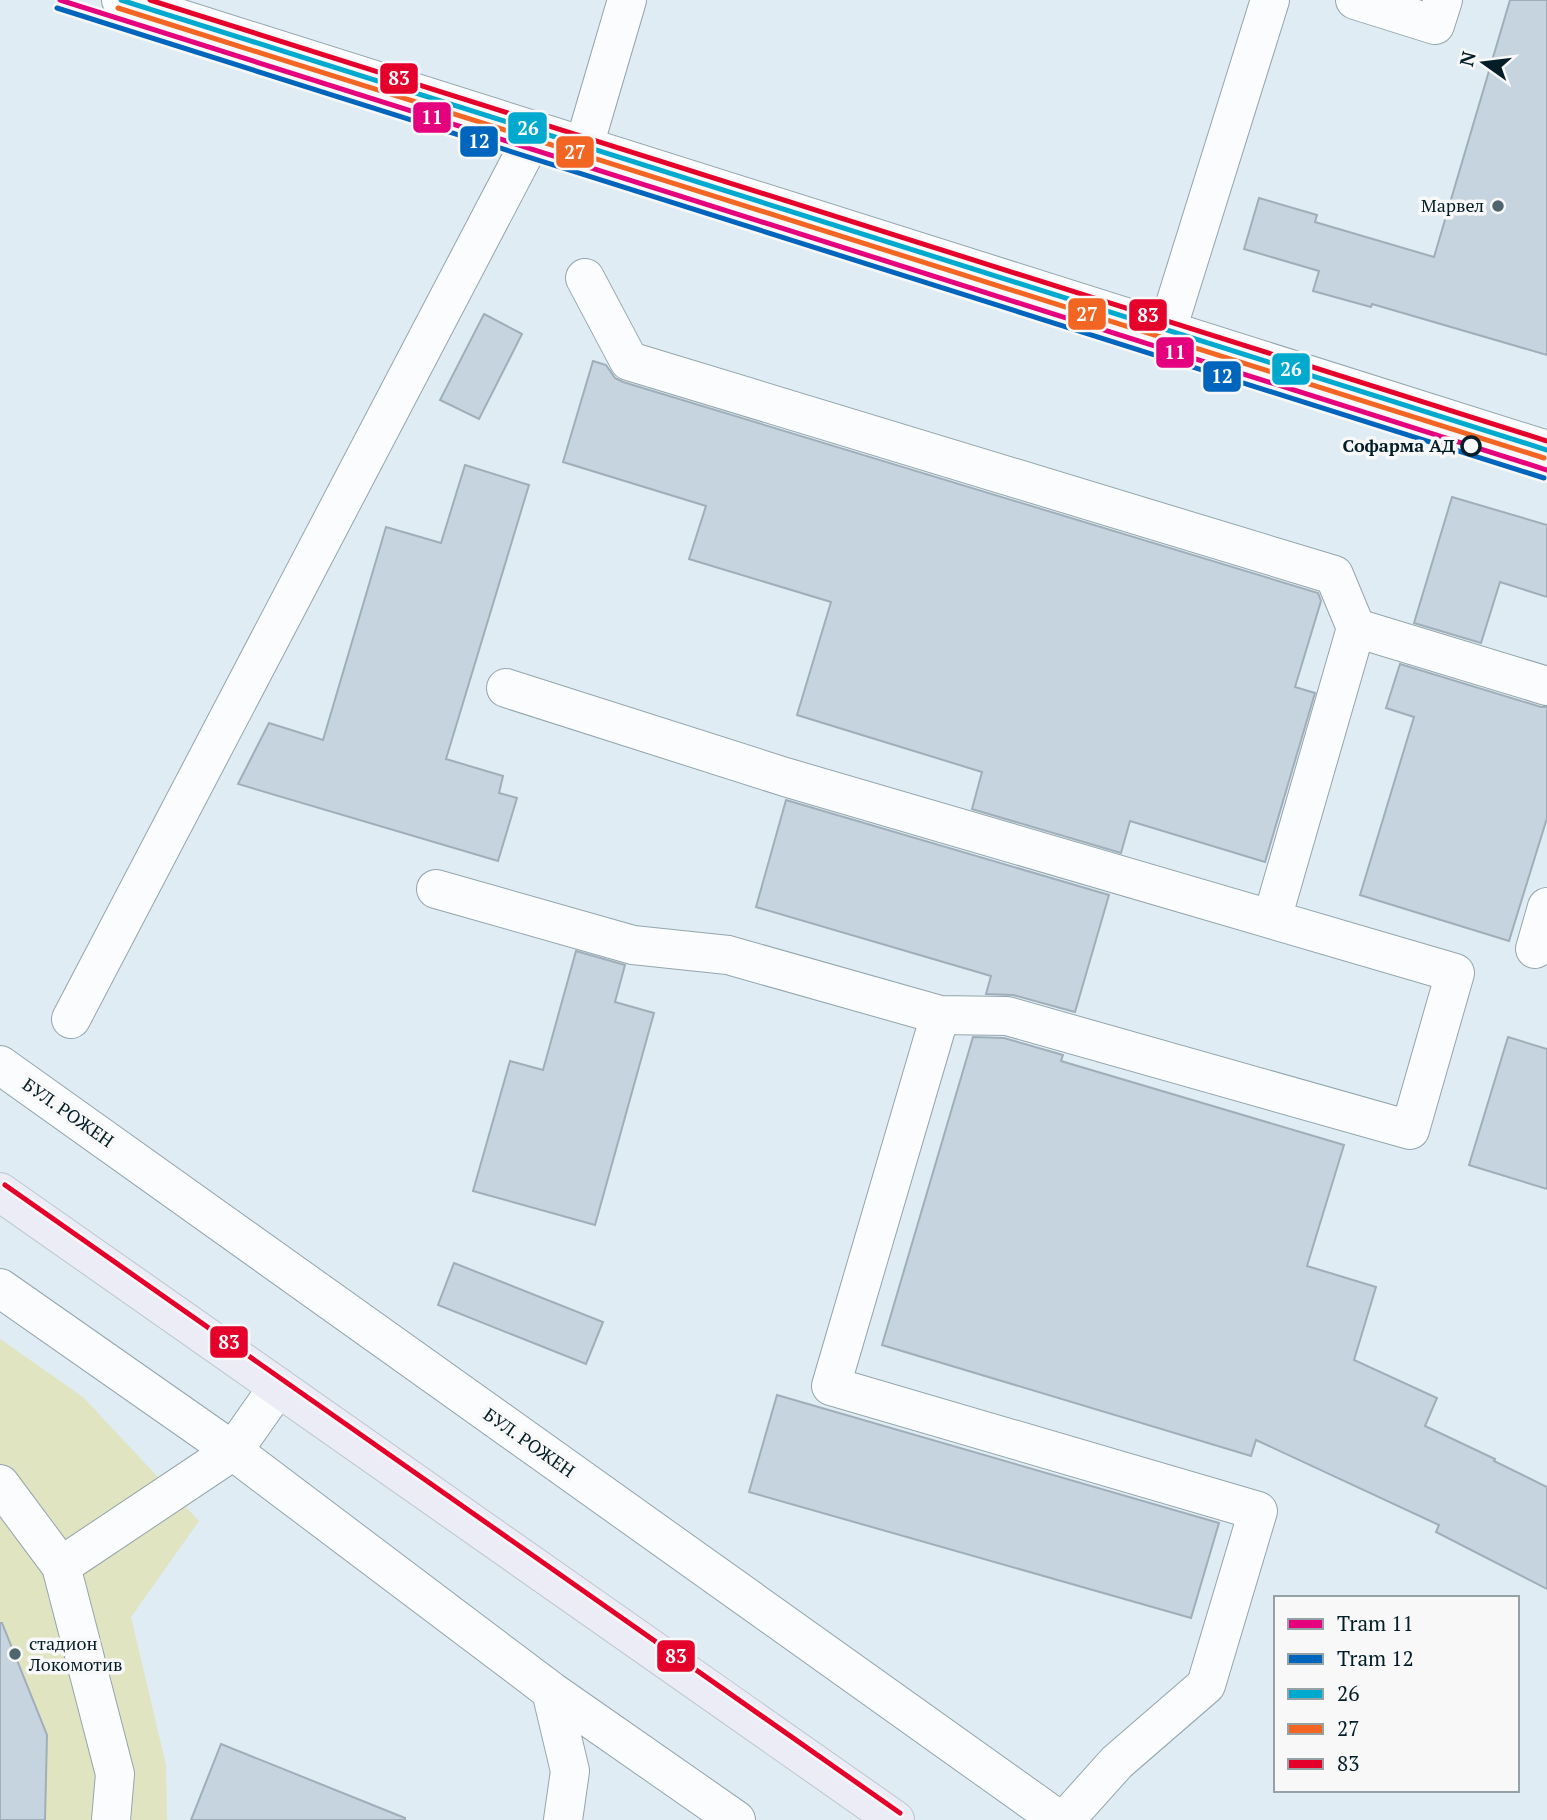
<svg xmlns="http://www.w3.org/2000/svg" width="1547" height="1820" font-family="'PT Serif',serif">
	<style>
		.green { fill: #e1e4c1 }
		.building { fill: #c5d4de; stroke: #a0aeb9; stroke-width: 2 }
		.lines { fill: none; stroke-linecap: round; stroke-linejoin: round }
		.minor-casing { stroke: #93a5ad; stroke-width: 40 }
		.major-casing { stroke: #bdc6cc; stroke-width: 40 }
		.minor { stroke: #fafcfd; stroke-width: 38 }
		.major { stroke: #ebecf5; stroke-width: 38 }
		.bus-1-casing { stroke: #f8f8f8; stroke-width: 10 }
		.bus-2-casing { stroke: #f8f8f8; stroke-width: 10 }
		.bus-3-casing { stroke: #f8f8f8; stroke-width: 10 }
		.bus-1 { stroke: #00a9ce; stroke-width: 5 }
		.bus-2 { stroke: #f26522; stroke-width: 5 }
		.bus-3 { stroke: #e4002b; stroke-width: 5 }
		.tram-1-casing { stroke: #f8f8f8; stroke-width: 10 }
		.tram-2-casing { stroke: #f8f8f8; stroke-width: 10 }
		.tram-1 { stroke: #e5007d; stroke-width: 5 }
		.tram-2 { stroke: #0065bd; stroke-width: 5 }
		.poi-dot { fill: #50666f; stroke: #f8f8f8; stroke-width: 2.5 }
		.stop-dot { fill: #f8f8f8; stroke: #031e28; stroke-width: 3.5 }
		.labels { text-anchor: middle; stroke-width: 7; stroke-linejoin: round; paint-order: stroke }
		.poi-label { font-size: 18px; fill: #031e28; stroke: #f8f8f8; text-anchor: end }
		.stop-label { font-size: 18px; font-weight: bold; fill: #031e28; stroke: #f8f8f8; text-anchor: end }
		.street-label { font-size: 18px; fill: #031e28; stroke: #f8f8f8 }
		.line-badge { stroke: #f8f8f8; stroke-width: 2.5 }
		.badge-label { font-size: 19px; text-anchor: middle; font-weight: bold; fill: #fff }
	</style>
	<rect width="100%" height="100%" fill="#dfecf3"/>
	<path class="green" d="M 0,1339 L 83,1397 L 199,1521 L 131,1617 L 166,1765 L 167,1820 L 0,1820 Z"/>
	<path class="building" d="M 1510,0 L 1547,0 L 1547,355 L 1372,304 L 1371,307 L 1313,291 L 1319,271 L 1244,249 L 1259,198 L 1317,215 L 1315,222 L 1434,257 Z
		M 484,314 L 522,334 L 479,419 L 440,400 Z
		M 593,361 L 606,365 L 615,378 L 623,382 L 1318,593 L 1321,601 L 1295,687 L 1315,693 L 1265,862 L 1130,821 L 1121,853 L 972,809 L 982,772 L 797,715 L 831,602 L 689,559 L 706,506 L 563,462 Z
		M 465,465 L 529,485 L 446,759 L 503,776 L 499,793 L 517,798 L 498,861 L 238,784 L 269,723 L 323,740 L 386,527 L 441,543 Z
		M 1452,497 L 1547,525 L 1547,597 L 1500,582 L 1481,643 L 1414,623 Z
		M 1400,664 L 1541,707 L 1547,707 L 1547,818 L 1509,941 L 1360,895 L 1414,717 L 1386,708 Z
		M 786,800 L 1109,895 L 1075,1012 L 1013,995 L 986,994 L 991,976 L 756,907 Z
		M 576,951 L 625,965 L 615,1002 L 654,1013 L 595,1225 L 473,1191 L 510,1061 L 543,1070 Z
		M 973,1037 L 1004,1038 L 1063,1055 L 1061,1061 L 1344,1145 L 1307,1266 L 1376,1287 L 1354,1360 L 1437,1398 L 1425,1426 L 1495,1459 L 1494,1461 L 1547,1487 L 1547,1589 L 1436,1532 L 1439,1525 L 1256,1440 L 1251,1456 L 882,1345 Z
		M 1508,1037 L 1547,1049 L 1547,1189 L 1469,1165 Z
		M 454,1263 L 603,1322 L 586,1364 L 438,1305 Z
		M 777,1395 L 1219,1523 L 1191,1618 L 749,1492 Z
		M 0,1623 L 2,1623 L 47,1735 L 45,1820 L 0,1820 Z
		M 221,1744 L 405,1818 L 405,1820 L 191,1820 Z"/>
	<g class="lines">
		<defs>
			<path id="minor" d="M 121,0 L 1547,450
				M 1355,0 L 1435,25 L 1443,0
				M 584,146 L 627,0
				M 585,278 L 629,361 L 1334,575 L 1356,628 L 1547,686
				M 1167,330 L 1270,0
				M 506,688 L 785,777 L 1455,973 L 1410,1130 L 1007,1016 L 940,1015
				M 436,889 L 633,945 L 728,955 L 940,1015 L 831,1386 L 1258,1511 L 1206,1685 L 1117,1762 L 1065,1820
				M 1272,919 L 1356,628
				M 1535,949 L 1547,907
				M 71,1019 L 536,131
				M 0,1065 L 1059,1820
				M 0,1288 L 233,1451 L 551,1691 L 736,1820
				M 0,1484 L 61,1566 L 115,1774 L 111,1820
				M 61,1566 L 233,1451 L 278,1387
				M 551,1691 L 570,1771 L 563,1820"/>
			<path id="major" d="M 0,1192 L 895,1820"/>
		</defs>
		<use href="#minor" class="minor-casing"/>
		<use href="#major" class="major-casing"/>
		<use href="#minor" class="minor"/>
		<use href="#major" class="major"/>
		<defs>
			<path id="bus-1" d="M 121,0 L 1547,450"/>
			<path id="bus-2" d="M 118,8 L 1544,458"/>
			<path id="bus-3" d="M 150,0 L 1547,441
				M 5,1185 L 900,1813"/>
		</defs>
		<use href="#bus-1" class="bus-1-casing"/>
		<use href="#bus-2" class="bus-2-casing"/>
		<use href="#bus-3" class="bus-3-casing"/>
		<use href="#bus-1" class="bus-1"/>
		<use href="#bus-2" class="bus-2"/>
		<use href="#bus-3" class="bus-3"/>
		<defs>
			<path id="tram-1" d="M 60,0 L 1547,470"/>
			<path id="tram-2" d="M 57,8 L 1544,478"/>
		</defs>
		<use href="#tram-1" class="tram-1-casing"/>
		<use href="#tram-2" class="tram-2-casing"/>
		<use href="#tram-1" class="tram-1"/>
		<use href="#tram-2" class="tram-2"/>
	</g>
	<g class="poi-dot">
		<circle cx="1498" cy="206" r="7"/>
		<circle cx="15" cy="1654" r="7"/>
	</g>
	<circle class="stop-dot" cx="1471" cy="446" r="9"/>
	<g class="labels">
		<g class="poi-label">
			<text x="1484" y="212">Марвел</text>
			<text x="29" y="1650" text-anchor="start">стадион<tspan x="29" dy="21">Локомотив</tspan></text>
		</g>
		<g class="stop-label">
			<text x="1455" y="452">Софарма АД</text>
		</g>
		<g class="street-label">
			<text transform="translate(68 1113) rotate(35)" y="6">БУЛ. РОЖЕН</text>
			<text transform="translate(529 1443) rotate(35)" y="6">БУЛ. РОЖЕН</text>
		</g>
	</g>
	<g class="line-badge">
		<rect x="379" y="62" width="40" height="33" rx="7" fill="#e4002b"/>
		<rect x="412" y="101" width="40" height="33" rx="7" fill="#e5007d"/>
		<rect x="507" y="111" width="41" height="34" rx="7" fill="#00a9ce"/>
		<rect x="459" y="125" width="40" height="33" rx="7" fill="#0065bd"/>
		<rect x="555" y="135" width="40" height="34" rx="7" fill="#f26522"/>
		<rect x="1067" y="297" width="40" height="34" rx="7" fill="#f26522"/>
		<rect x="1128" y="298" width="40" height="34" rx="7" fill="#e4002b"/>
		<rect x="1155" y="336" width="40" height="33" rx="7" fill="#e5007d"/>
		<rect x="1271" y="352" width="40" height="34" rx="7" fill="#00a9ce"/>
		<rect x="1202" y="360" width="40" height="33" rx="7" fill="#0065bd"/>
		<rect x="209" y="1325" width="40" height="34" rx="7" fill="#e4002b"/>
		<rect x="656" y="1639" width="40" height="34" rx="7" fill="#e4002b"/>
	</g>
	<g class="badge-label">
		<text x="399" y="85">83</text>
		<text x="432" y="124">11</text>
		<text x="528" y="135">26</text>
		<text x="479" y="148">12</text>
		<text x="575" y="159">27</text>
		<text x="1087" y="321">27</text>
		<text x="1148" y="322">83</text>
		<text x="1175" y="359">11</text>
		<text x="1291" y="376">26</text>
		<text x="1222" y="383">12</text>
		<text x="229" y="1349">83</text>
		<text x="676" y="1663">83</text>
	</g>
	<rect x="1274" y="1596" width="245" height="196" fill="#f8f8f8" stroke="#96a1a5" stroke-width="2"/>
	<rect x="1288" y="1619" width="35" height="10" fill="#e5007d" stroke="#96a1a5" stroke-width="2"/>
	<text x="1337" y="1631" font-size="21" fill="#031e28">Tram 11</text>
	<rect x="1288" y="1654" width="35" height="10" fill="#0065bd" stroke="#96a1a5" stroke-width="2"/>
	<text x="1337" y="1666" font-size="21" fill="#031e28">Tram 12</text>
	<rect x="1288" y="1689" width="35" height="10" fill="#00a9ce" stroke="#96a1a5" stroke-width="2"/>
	<text x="1337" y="1701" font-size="21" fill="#031e28">26</text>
	<rect x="1288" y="1724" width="35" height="10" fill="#f26522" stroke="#96a1a5" stroke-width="2"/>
	<text x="1337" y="1736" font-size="21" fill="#031e28">27</text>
	<rect x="1288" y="1759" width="35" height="10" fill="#e4002b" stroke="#96a1a5" stroke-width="2"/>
	<text x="1337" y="1771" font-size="21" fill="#031e28">83</text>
	<g transform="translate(1484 63) rotate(284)" stroke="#f8f8f8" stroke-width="5" paint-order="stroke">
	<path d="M0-5L12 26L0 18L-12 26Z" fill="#031e28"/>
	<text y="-10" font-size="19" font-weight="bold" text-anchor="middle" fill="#031e28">N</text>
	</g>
</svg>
